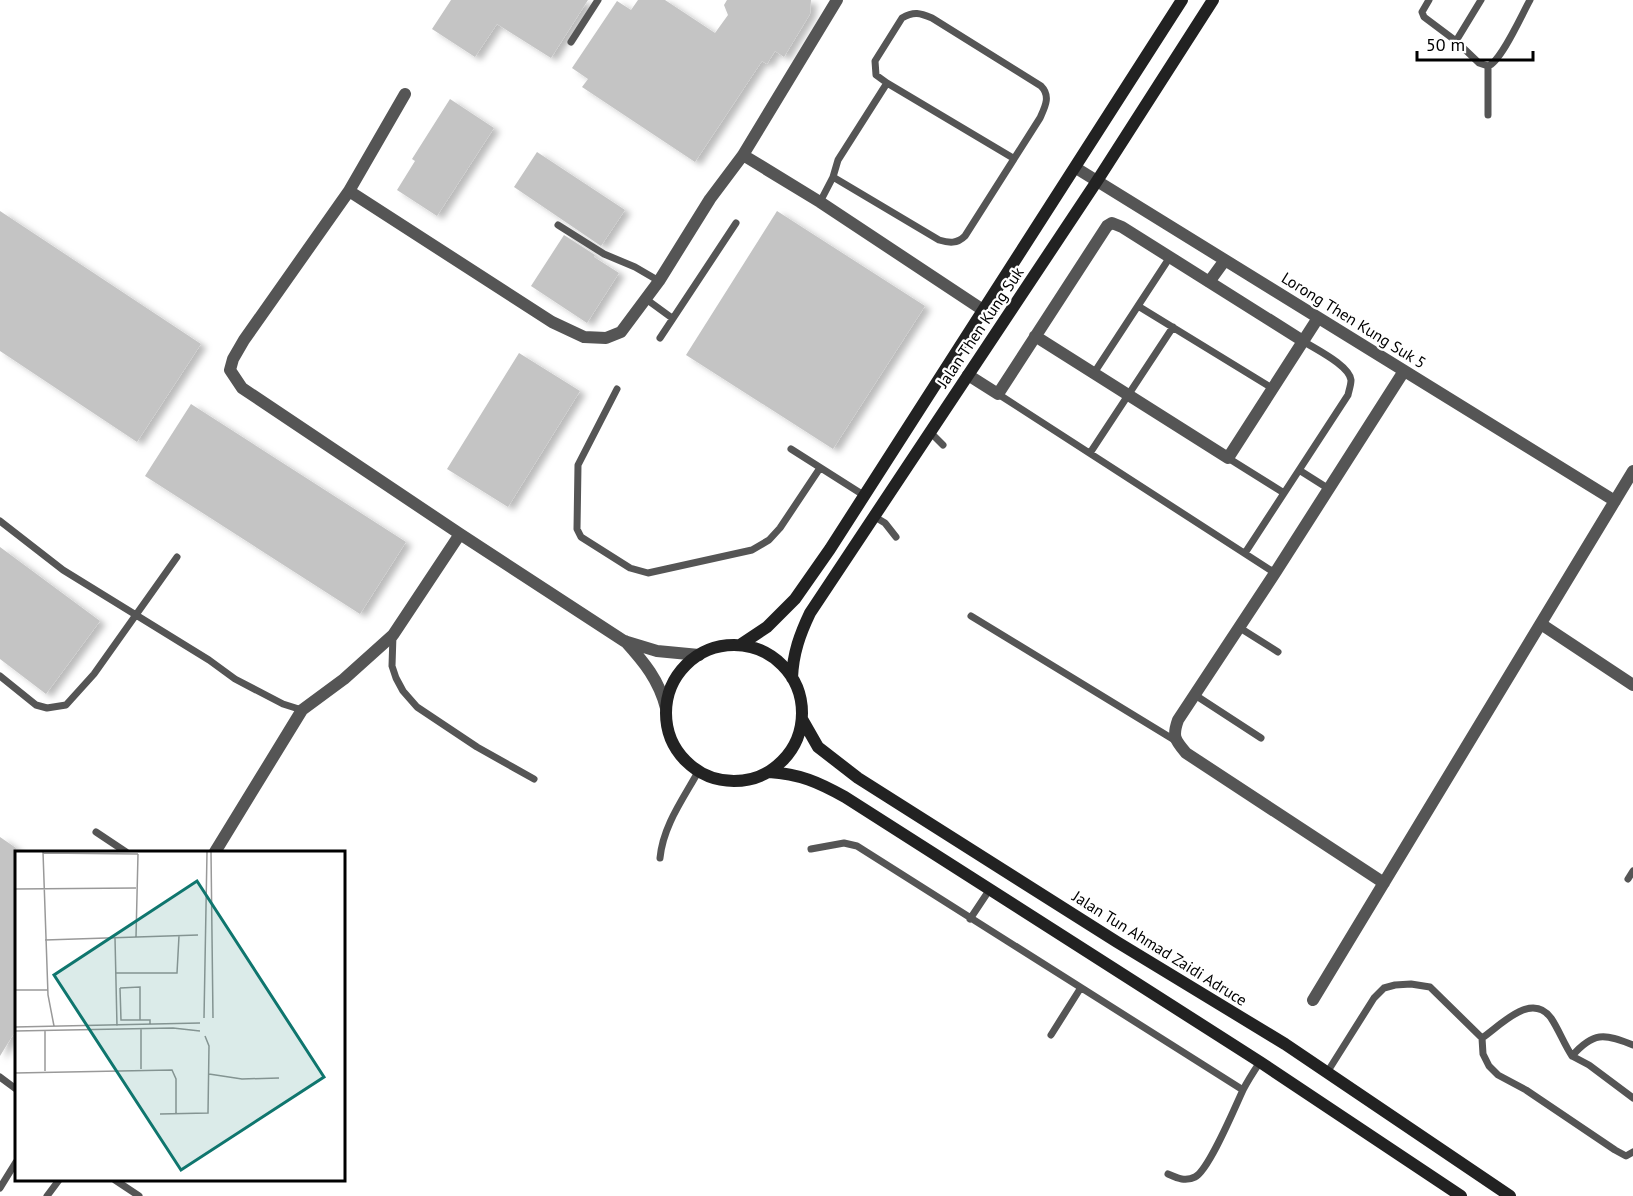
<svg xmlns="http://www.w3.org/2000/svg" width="1633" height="1196" font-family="'PT Sans',sans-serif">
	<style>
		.building { fill: #c4c4c4; filter: url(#shadow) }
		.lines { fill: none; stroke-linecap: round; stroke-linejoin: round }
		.lane { stroke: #555; stroke-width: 7 }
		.street { stroke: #555; stroke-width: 12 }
		.secondary { stroke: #222; stroke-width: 12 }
		.labels { text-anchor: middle; stroke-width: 4.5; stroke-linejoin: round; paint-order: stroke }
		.street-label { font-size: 16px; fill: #000; stroke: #fff }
		.inset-road { fill: none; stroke: #999; stroke-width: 1.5 }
		.view { fill: #0f766e; fill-opacity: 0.15; stroke: #0f766e; stroke-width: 3 }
		.inset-edge { fill: none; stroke: #000; stroke-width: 3 }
	</style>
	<defs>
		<filter id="shadow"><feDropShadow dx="6" dy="3.5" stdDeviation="3" flood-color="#0004"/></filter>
	</defs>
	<rect width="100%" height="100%" fill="#fff"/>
	<path class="building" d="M 451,0 L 588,0 L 551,58 L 497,24 L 475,57 L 432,29 Z
		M 638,0 L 665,0 L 715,33 L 728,15 L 724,5 L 727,0 L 811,0 L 810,14 L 784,57 L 775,51 L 767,64 L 762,61 L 695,162 L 582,87 L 588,79 L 572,68 L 617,1 L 631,10 Z
		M 450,99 L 494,128 L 437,216 L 397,190 L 415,161 L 412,159 Z
		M 537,152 L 625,210 L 601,246 L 514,187 Z
		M 0,211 L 201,344 L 137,442 L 0,351 Z
		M 777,211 L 925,306 L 833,449 L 686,355 Z
		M 564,235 L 595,255 L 594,257 L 619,273 L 587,323 L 531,286 Z
		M 519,353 L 580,391 L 508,507 L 447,469 Z
		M 191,404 L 406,542 L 360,614 L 145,476 Z
		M 0,547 L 100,621 L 46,694 L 0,659 Z
		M 0,837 L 16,848 L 16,1030 L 0,1056 Z"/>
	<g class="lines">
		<path class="lane" d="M 1429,0 L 1422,12 L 1424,17 L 1456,41 L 1479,63 L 1488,66 C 1501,62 1522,14 1530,0
			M 1456,41 L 1481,0
			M 571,42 L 598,0
			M 1488,66 L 1488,115
			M 833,177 L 939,240 C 949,243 957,244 965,236 L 1040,118 C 1045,107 1051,96 1041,86 L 932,18 C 920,13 914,11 902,18 L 875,61 L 876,75 L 887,83
			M 820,202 L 833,177 L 838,160 L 887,83 L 1013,158
			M 558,225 L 604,254 L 635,267 L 659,281
			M 646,299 L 672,318
			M 1138,306 L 1272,388
			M 660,338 L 736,223
			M 1094,373 L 1170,257
			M 617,389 L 578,465 L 577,529 L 581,537 L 630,568 L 648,573 L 752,550 L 769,540 L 780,528 L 820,468
			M 998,394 L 1275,573
			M 930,432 L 943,445
			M 791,449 L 865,496
			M 1090,453 L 1173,327
			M 1228,458 L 1284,493
			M 1299,470 L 1329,489
			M 875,517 L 885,523 L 896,537
			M 0,521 L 63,570 L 209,660 L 235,679 L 283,704 L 302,710
			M 1245,553 L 1348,395 C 1349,390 1351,385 1351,380 C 1349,365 1315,349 1303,341
			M 971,616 L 1176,741
			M 1240,628 L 1278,652
			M 393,635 L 392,666 L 396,678 L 403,691 L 417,707 L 477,747 L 534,779
			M 0,676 L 36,705 L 47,708 L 66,705 L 94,674 L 177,557
			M 1195,695 L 1261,738
			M 96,832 L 126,852
			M 811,849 L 844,843 L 857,846 L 1243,1090
			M 660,858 C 663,826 683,799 698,772
			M 1628,879 L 1633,871
			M 970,919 L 990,889
			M 1051,1035 L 1080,989
			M 1482,1038 C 1500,1026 1531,991 1551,1018 C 1559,1030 1564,1044 1572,1056
			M 1633,1045 C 1604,1033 1593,1032 1572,1056 L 1589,1065 L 1633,1098
			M 1328,1071 L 1374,998 L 1384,988 L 1395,985 L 1411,984 L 1430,987 L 1482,1038 L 1483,1054 L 1489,1066 L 1498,1075 L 1526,1090 L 1615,1150 L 1626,1156 L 1633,1152
			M 0,1077 L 16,1089
			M 1168,1174 C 1177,1178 1185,1182 1195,1177 C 1209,1170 1235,1107 1243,1090 C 1248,1080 1254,1071 1260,1062
			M 115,1180 L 139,1196
			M 0,1188 L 16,1162
			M 47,1196 L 59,1180"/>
		<path class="street" d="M 405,94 L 349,191 L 244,340 L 233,359 L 230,370 L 242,388 L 460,534 L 624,641 L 657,651 L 699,655
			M 743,155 L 820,202 L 983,310
			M 1076,168 L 1615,501
			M 349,191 L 552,322 L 584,337 L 606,338 L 621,332 L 659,281 L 710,199 L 743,155 L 837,0
			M 1209,282 L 1225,260
			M 1035,336 L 1228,458 L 1318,318
			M 968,375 L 998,394 L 1107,226 L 1112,223 L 1122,227 L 1303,341
			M 1541,624 L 1633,685
			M 625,641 C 644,662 659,680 666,708
			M 215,852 L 302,710 L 344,679 L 393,635 L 460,534
			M 1384,883 L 1186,753 C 1175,740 1172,737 1178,720 L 1275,573 L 1404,371
			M 1313,1000 L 1633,471"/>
		<path class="secondary" d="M 740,645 L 767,627 L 795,599 L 830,549 L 1182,0
			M666 713a68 68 0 1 1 136 0a68 68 0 1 1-136 0Z
			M 792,678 C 793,653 800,634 810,613 L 1097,181 L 1213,0
			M 802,719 L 818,747 L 858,778 L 1117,942 L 1285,1044 L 1510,1196
			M 769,772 C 800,774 818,782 845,797 L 1260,1062 L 1461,1196"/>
	</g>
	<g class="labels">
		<g class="street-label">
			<text transform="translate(1354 320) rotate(32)" y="6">Lorong Then Kung Suk 5</text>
			<text transform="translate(980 327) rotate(-56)" y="6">Jalan Then Kung Suk</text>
			<text transform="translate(1160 948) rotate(32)" y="6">Jalan Tun Ahmad Zaidi Adruce</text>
		</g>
	</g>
	<g transform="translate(15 851)">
		<rect width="330" height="330" fill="#fff"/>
		<path class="inset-road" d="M 28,1 L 33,144 L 39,175M 196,1 L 198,167M 28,2 L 123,3M 0,38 L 121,37M 121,86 L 123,3M 100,87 L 102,175M 30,89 L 183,84M 101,122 L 162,122 L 164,85M 105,137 L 106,169 L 135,169 L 135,174M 105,137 L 125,136 L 125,169M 0,139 L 33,139M 189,167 L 192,1M 0,176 L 185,172M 126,178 L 126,218M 30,179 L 30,220M 0,180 L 158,177 L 185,180M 0,222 L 157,219 L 161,228 L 161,263M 194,223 L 227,228 L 264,227M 145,263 L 193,262 L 194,195 L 190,185"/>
		<path class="view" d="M 182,30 L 309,226 L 166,319 L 39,124 Z"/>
		<rect width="330" height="330" class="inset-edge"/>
	</g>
	<path d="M1417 51v9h116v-9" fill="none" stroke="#000000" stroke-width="3"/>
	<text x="1426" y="51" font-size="18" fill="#000000" stroke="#ffffff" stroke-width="4.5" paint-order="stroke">50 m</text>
</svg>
